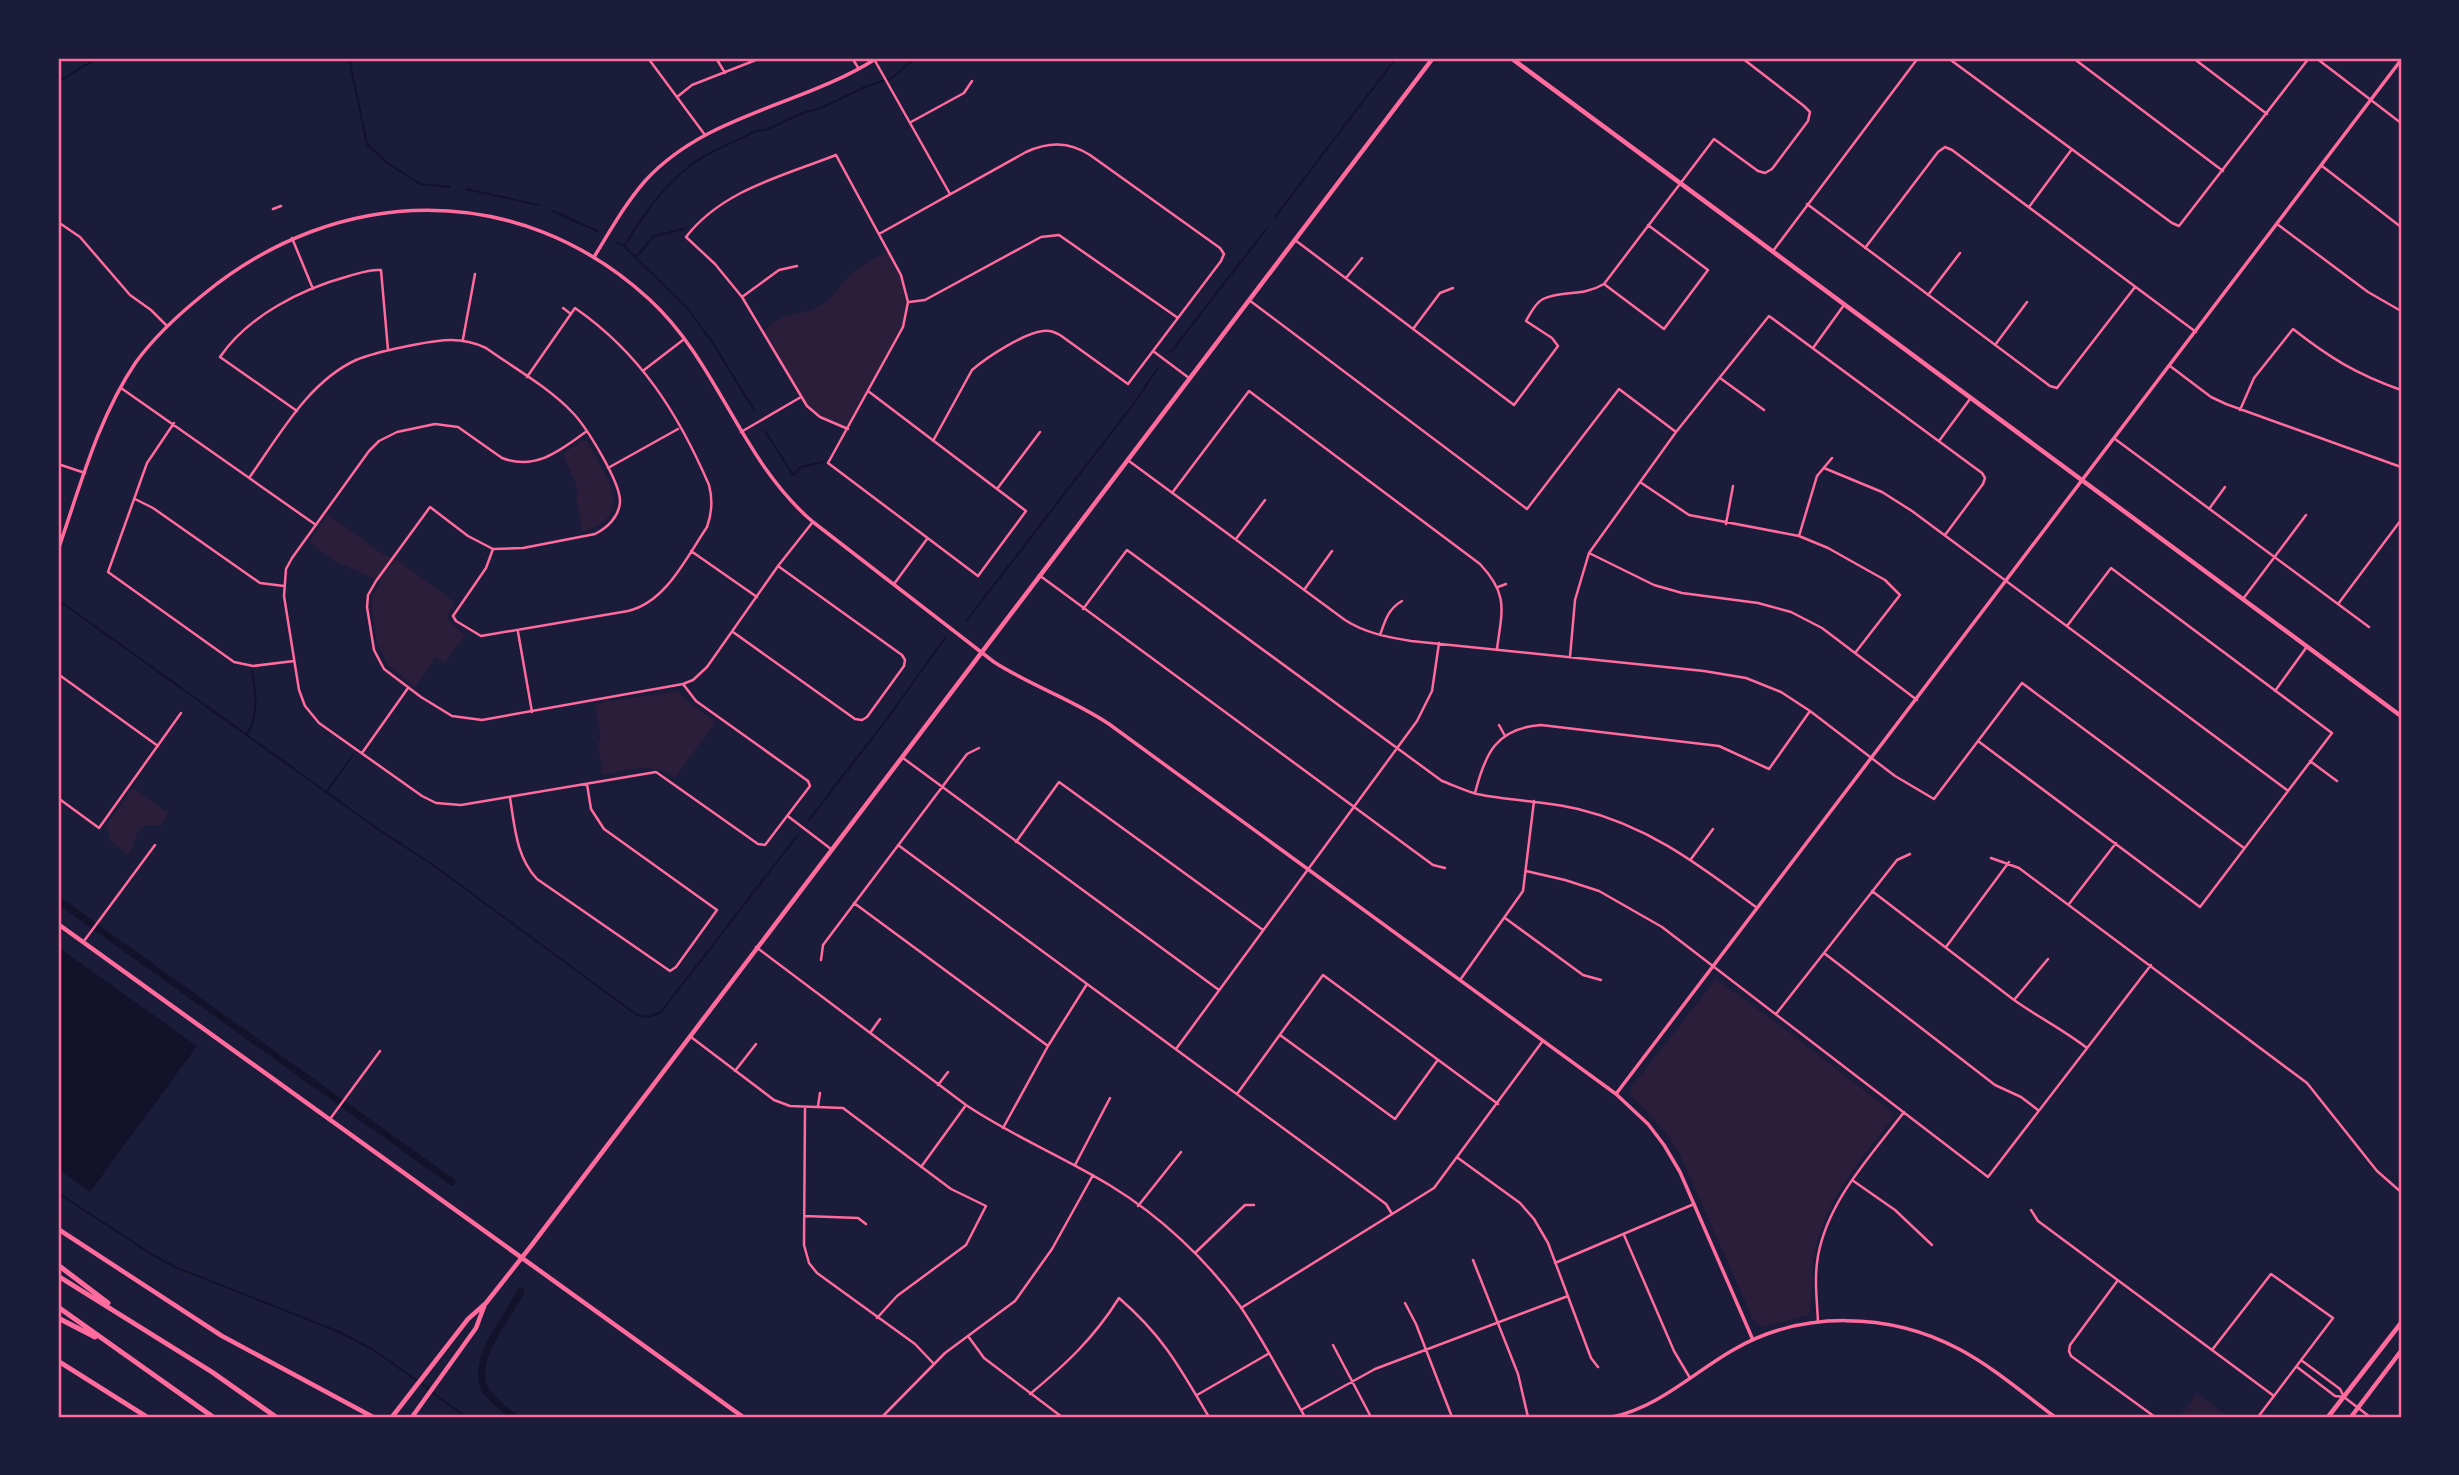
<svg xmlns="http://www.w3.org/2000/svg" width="2459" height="1475" font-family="'IBM Plex Sans',sans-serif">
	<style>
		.green { fill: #2a1e3b }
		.water { fill: #12122b }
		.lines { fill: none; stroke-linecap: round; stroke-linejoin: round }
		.stream { stroke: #12122b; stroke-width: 2 }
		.canal { stroke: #12122b; stroke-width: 7 }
		.minor { stroke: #ff6b9d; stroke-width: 2.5 }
		.tertiary { stroke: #ff6b9d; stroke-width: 3.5 }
		.secondary { stroke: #ff6b9d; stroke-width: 4.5 }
		.primary { stroke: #ff6b9d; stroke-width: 4.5 }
		.motorway { stroke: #ff6b9d; stroke-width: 5 }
		.neatline { fill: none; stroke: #ff6b9d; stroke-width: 2.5 }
	</style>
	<rect width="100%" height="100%" fill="#1b1b3a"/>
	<path class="green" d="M 888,251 C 901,274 912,293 906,320 L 848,429 L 820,417 L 810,410 L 763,331 L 783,317 L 812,310 L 827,302 L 854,271 Z
		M 583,440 L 587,442 C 605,474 638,516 582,532 L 576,496 L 578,489 L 563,454 Z
		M 328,515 L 381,553 L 397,560 L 455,602 L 449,612 L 448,620 L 465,635 L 445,663 L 435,657 L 415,687 L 389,666 L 377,643 L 372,607 L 373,594 L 381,581 L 338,563 L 309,542 Z
		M 678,691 L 687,701 L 715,722 L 675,778 C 653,761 628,770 603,775 L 597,742 L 601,741 L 595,705 L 610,700 L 613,701 Z
		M 133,788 L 168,813 L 160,826 C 133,820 138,841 129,855 L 109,840 L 109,831 L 105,827 Z
		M 1716,979 L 1790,1033 L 1893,1113 L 1891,1120 C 1859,1162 1824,1201 1814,1255 C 1811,1274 1814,1297 1809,1315 L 1762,1327 L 1754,1321 L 1680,1155 L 1664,1130 L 1630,1094 L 1633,1085 Z
		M 2197,1394 L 2229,1417 L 2179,1417 Z"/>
	<path class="water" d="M 58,947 L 197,1046 L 90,1192 L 58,1169 Z"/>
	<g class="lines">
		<path class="stream" d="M 349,58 L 367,144 L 386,162 L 420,184 L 450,187
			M 58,82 L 97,58
			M 466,189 L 538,205
			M 553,211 L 597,231
			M 1275,217 L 1396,58
			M 617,243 L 624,246 L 688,309 L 714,345 L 754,410
			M 624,246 C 643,215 663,186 691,165 C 710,150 735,143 755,131 L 766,130 L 805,112 L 819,109 L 867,86 L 892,78 L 915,58
			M 636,257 L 654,236 L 684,229
			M 1171,352 L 1267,228
			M 765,431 L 793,475 L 801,467 L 824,462
			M 58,600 L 378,829 L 433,865 L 637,1015 L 649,1017 L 661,1012 L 797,836
			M 967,620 L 1132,406 L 1158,368
			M 247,734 C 259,716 256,692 252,671
			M 327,791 L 353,755
			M 809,820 L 886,720 L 945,638
			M 58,1193 L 151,1254 L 175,1267 L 337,1331 L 372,1349 L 429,1389
			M 433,1393 L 466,1417"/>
		<path class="canal" d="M 58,900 L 452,1182
			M 514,1417 C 504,1409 493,1401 486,1391 C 468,1362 508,1317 521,1291"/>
		<path class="minor" d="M 648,58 L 705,135
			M 716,58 L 725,73
			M 852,58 L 859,69
			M 1948,58 L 2172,223 L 2179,226 L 2309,58
			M 2073,58 L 2223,171
			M 2193,58 L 2267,114
			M 2316,58 L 2401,123
			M 874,59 L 950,194
			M 677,97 L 692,85 L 761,58
			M 911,122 L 964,93 L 972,81
			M 2322,166 L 2401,227
			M 1807,204 L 2050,386 L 2057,388 L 2135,287
			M 2029,207 L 2072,149
			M 273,209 L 281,206
			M 58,222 L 80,237 L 130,295 L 151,310 L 167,326
			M 2277,224 L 2368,292 L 2401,311
			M 879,234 L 1026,152 C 1048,142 1068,141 1090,155 L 1220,248 L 1224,254 L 1221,261 L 1128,384 L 1060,335 C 1054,332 1050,330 1043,331 C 1024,333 987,357 972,370 L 933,441
			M 292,238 L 313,289
			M 1295,240 L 1514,405 L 1558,346 L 1552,338 L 1526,321 C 1530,314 1535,303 1543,299 C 1562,290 1582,297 1604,284 L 1714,139 L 1758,171 L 1765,173 L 1772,169 L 1808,121 L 1810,112 L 1804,106 L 1742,58
			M 1865,248 L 1938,152 L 1945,147 L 1952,150 L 2196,332
			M 1773,251 L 1918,58
			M 1346,278 L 1362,258
			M 1604,284 L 1664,329 L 1708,270 L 1648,225
			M 1928,295 L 1960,253
			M 742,297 L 779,270 L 797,266
			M 1249,300 L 1527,509 L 1619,389 L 1676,432
			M 909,302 L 925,300 L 1041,237 L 1059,235 L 1178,318
			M 563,308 L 571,314
			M 1413,329 L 1440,293 L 1453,288
			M 463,339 L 475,274
			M 1995,345 L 2027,302
			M 1813,348 L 1844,305
			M 1153,351 L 1189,378
			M 2170,366 L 2211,397 L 2226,404 L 2401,467
			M 644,370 L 683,340
			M 1720,378 L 1764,410
			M 121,388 L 316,525
			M 2240,410 L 2254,378 L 2293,329 C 2330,358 2356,374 2401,390
			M 297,411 L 220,357 C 248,316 301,289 349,276 C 360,273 370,269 381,270 L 388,350
			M 174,423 L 147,463 L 108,572 L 234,662 L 253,666 L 294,661
			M 848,429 L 820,417 L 807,406 L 742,297 L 715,264 L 686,237 C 722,190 783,176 836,155 L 901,275 L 908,302 L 903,327 L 828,463 L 978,576 L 1026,511 L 868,391
			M 587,431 C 561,450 536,471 502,458 L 458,427 L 435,424 L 397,432 L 379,441 L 369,451 L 292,558 L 286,569 L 284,596 L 299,690 L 305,706 L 319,723 L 422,796 L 436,803 L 461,805 L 656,772 L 758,844 L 765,845 L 810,786 L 808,781 L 696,701 L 683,684
			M 741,432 L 801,397
			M 2115,439 L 2369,627
			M 1939,441 L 1970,399
			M 1129,461 L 1345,620 C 1365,633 1387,637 1411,641 L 1704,671 L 1746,678 L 1781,692 L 1810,711 L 1895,776 L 1934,799 L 2022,683 L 2244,848
			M 58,464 L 85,473
			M 608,468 L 678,429
			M 1824,468 L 1882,492 L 1912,511 L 2287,790
			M 249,478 C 279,436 308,382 356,360 C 375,352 394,349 413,345 C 440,340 460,336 486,348 C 514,368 548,387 572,412 C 586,426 621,483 620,502 C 619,517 607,528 595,534 L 523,548 L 493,549
			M 1640,482 L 1689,515 L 1799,536 L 1828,548 L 1885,580 L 1900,595 L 1855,653
			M 997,489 L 1040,432
			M 1172,493 L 1249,391 L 1480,564 C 1509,595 1502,610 1497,649
			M 135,499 L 153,508 L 260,583 L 284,586
			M 2209,509 L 2225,487
			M 1726,524 L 1733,486
			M 1799,536 L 1817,476 L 1832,458
			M 1236,539 L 1265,500
			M 493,549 L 468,536 L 430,507 L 376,581 L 368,595 L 367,607 L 374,650 L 384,669 L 421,697 L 452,716 L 482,720 L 683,684 L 693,680 L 707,667 L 778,566 L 812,523
			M 493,549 L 486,568 L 453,616 L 456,621 L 481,636 L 628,611 C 666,602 686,558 707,527 C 712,513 713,500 709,485 C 678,413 640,353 575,308 L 527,377
			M 691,551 L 757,597
			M 1589,553 L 1654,585 L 1682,593 L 1758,603 L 1791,612 L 1822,628 L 1917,700
			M 1039,575 L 1433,865 L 1445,868
			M 894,584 L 927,539
			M 1498,587 L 1506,584
			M 1304,590 L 1332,551
			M 2243,599 L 2306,515
			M 2338,604 L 2401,520
			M 1083,609 L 1127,550 L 1442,781 C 1453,785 1465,791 1477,794 C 1511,801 1545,801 1578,809 C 1649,826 1699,865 1756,907
			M 518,632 L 532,712
			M 733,632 L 855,719 L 862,720 L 867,717 L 904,666 L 905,660 L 902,655 L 778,566
			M 1380,635 C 1385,621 1388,609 1402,601
			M 1570,657 L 1575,600 L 1589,553 L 1676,432 L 1769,316 L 1982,473 L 1985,478 L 1983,484 L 1945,535
			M 58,674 L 158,746
			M 2275,691 L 2306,648
			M 1499,725 L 1505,736
			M 1978,741 L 2200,907 L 2332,733 L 2111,568 L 2067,626
			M 362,753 L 408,688
			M 903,758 L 1219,990
			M 2310,761 L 2337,781
			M 1475,793 C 1485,754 1496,728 1541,725 L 1719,746 L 1769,769 L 1810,711
			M 58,798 L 99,828 L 181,713
			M 510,798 C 515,828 516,856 537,879 L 670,971 L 676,967 L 717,910 L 604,829 L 591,809 L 587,784
			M 789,817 L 831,849
			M 1016,842 L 1059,782 L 1263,930
			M 898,845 L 1336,1167 L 1386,1204 L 1392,1214
			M 1991,858 L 2019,868 L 2307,1083 L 2377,1171 L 2401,1192
			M 1691,859 L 1713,829
			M 1526,871 L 1565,880 L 1599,891 L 1662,927 L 1988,1177 L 2151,965
			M 1872,891 L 2014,1000 C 2038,1017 2064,1030 2087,1048
			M 854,903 L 1048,1046
			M 2069,904 L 2116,843
			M 1505,918 L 1583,975 L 1601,980
			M 84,941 L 155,845
			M 756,947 L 966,1105 C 1012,1136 1064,1157 1111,1186 C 1160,1216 1206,1259 1240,1306 C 1264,1341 1284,1380 1305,1417
			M 1946,947 L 2009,862
			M 1824,953 L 1995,1085 L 2021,1097 L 2038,1110
			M 821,960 L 823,945 L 967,754 L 979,748
			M 1460,980 L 1523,891 L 1534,801
			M 2014,1000 L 2048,959
			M 1776,1014 L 1897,860 L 1910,854
			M 870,1033 L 880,1019
			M 1280,1035 L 1395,1119 L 1437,1061
			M 691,1037 L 774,1100 L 790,1106 L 843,1108 L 951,1189 L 986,1206 L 966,1245 L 897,1296 L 877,1318
			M 1176,1049 L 1417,721 L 1432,691 L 1439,643
			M 735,1071 L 756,1044
			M 938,1085 L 948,1072
			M 1237,1094 L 1323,975 L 1498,1104
			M 818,1106 L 820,1093
			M 805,1107 L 804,1245 L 809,1263 L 817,1273 L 915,1344 L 934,1364
			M 330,1119 L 380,1051
			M 1003,1128 L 1048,1046 L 1087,984
			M 1458,1158 L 1520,1203 L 1534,1219 L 1548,1243 L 1591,1358 L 1598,1367
			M 1075,1165 L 1110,1098
			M 921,1167 L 966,1105
			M 1852,1180 L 1895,1210 L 1932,1245
			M 1138,1206 L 1181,1152
			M 2031,1210 L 2038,1221 L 2274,1396
			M 805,1216 L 858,1218 L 866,1224
			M 1624,1235 L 1674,1351 L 1690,1378
			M 1195,1253 L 1245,1205 L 1254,1205
			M 1473,1260 L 1518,1374 L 1528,1417
			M 1555,1263 L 1694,1204
			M 2118,1280 L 2070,1345 L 2069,1351 L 2071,1356 L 2155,1417
			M 1405,1303 L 1416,1324 L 1452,1417
			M 1241,1308 L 1434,1188 L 1542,1042
			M 1818,1322 C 1817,1300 1814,1278 1818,1256 C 1828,1200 1871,1156 1904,1112
			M 968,1336 L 984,1358 L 1062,1417
			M 1333,1345 L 1371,1417
			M 2212,1350 L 2271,1274 L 2333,1318 L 2258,1417
			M 2301,1360 L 2340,1389 L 2344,1397 L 2370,1417
			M 2297,1367 L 2335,1396 L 2344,1397
			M 1030,1394 C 1066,1364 1094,1338 1119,1298 C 1164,1337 1180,1368 1209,1417
			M 1197,1395 L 1268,1354
			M 1301,1410 L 1375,1369 L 1568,1296
			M 882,1417 L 945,1353 L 1015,1301 L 1052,1249 L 1093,1175"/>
		<path class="tertiary" d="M 594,257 C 610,231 625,204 645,181 C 707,113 803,106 877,58
			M 58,550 C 80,487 98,418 136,362 C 155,336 179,314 204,294 C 338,184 518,179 649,299 C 719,363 740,460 813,522 L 994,662 C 1031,686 1072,699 1109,724 L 1616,1094 L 1648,1124 L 1664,1145 L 1680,1172 L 1753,1340
			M 1616,1094 L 2401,60
			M 1612,1417 C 1659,1407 1693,1373 1733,1350 C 1801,1310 1890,1312 1959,1349 C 1993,1367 2024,1394 2055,1417"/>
		<path class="secondary" d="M 1511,58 L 2401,716
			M 58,1229 L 222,1336 L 373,1417
			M 392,1417 L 468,1319 L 486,1303 L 531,1246 L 1433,58
			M 412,1417 L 476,1328 L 485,1304
			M 2328,1417 L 2401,1323
			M 2351,1417 L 2401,1351"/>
		<path class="primary" d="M 58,924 L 743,1417"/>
		<path class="motorway" d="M 58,1265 L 108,1303
			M 58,1276 L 212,1372 L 276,1417
			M 58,1307 L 213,1417
			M 58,1318 L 95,1337
			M 58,1361 L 147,1417"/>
	</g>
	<rect width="2459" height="1475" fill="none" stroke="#1b1b3a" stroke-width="119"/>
	<rect x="60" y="60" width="2340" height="1356" class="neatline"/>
</svg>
